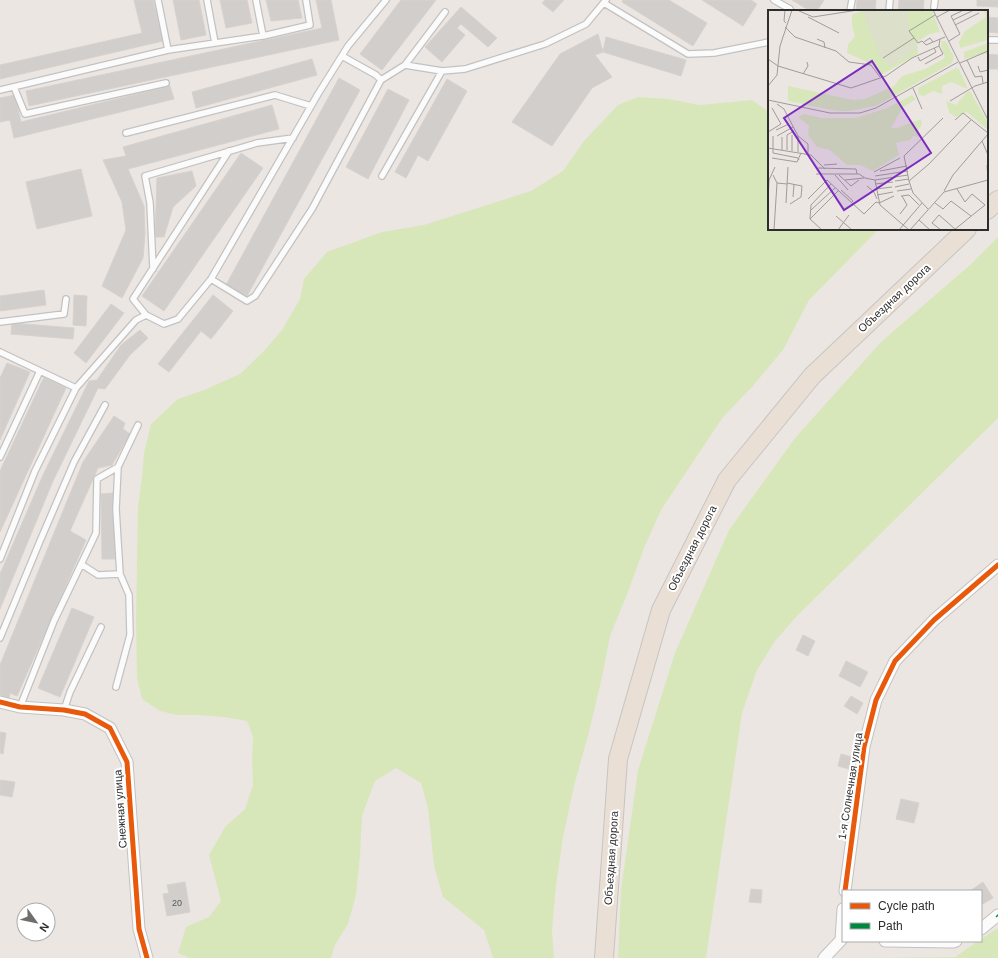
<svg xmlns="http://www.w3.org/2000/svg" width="998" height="958" font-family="Arial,sans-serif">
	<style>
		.green { fill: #d7e7ba }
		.building { fill: #d2cecb; stroke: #d7d2ce }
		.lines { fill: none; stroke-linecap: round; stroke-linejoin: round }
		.lane-casing { stroke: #c3c2c2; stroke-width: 8 }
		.street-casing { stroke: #c3c2c2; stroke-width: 13 }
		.primary-casing { stroke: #c6c4c3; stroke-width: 20 }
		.lane { stroke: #fcfbfb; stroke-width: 5.5 }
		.street { stroke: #fcfbfb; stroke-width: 11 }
		.primary { stroke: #e9dfd4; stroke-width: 18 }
		.quiet { stroke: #00873e; stroke-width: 4; stroke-dasharray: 8 4; stroke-linecap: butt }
		.cycleway-casing { stroke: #fff; stroke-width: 8 }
		.cycleway { stroke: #e8590c; stroke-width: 5 }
		.labels { text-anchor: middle; stroke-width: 4; stroke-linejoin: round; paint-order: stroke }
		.number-label { font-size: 9px; fill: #585756 }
		.street-label { font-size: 11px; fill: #2d2d2d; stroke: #fff }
		.inset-road { fill: none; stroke: #a09c9a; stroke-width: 1 }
		.view { fill: #7b2cbf; fill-opacity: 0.15; stroke: #7b2cbf; stroke-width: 2 }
		.inset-edge { fill: none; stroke: #2d2d2d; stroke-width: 2 }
	</style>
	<rect width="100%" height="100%" fill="#ece6e2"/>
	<path class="green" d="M 638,97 L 669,99 L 700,105 L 752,100 L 769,112 L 769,229 L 879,229 L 809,300 L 783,350 L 752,387 L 723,417 L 661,510 L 644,548 L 628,592 L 610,636 L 602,677 L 589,732 L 574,786 L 563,837 L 556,885 L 552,931 L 554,958 L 493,958 L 484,930 L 443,897 L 434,866 L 428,808 L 421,783 L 396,768 L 375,781 L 362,816 L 360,855 L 356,895 L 348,924 L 335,945 L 331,958 L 189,958 L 178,953 L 186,927 L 209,917 L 221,901 L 209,855 L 225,827 L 245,809 L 253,785 L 252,760 L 253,737 L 247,721 L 224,717 L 197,715 L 177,715 L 160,711 L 142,699 L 137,678 L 136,620 L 138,507 L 142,477 L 144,453 L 151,424 L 178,399 L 204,390 L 240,374 L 263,352 L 282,330 L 300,299 L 304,279 L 327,252 L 382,232 L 424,225 L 531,191 L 563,171 L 584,141 L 618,105 Z
		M 998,237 L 998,418 L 796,617 L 775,641 L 757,670 L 742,713 L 706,958 L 618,958 L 621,890 L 638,770 L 675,653 L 729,530 L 795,438 L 881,342 L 970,265 Z
		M 998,928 L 998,958 L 861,958 L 955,957 L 978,941 L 981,941 L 981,939 Z"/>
	<path class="building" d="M 134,0 L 153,0 L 163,41 L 0,79 L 0,65 L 142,33 Z
		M 173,0 L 199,0 L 206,35 L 181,40 Z
		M 220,0 L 247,0 L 252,23 L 226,28 Z
		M 266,0 L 298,0 L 302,18 L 271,21 Z
		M 316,0 L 331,0 L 339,40 L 29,106 L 26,91 L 322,28 Z
		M 401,0 L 436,0 L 382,70 L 360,54 Z
		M 545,0 L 564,0 L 553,12 L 542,3 Z
		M 623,0 L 669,0 L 707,23 L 693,46 L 622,2 Z
		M 702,0 L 751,0 L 757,4 L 743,26 Z
		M 792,0 L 824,0 L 817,11 L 810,11 Z
		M 857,0 L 876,0 L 875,11 L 856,11 Z
		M 899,0 L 924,0 L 923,11 L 898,11 Z
		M 977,0 L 998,0 L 998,7 L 977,6 Z
		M 461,7 L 497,38 L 488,47 L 461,24 L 457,28 L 465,35 L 442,62 L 425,47 Z
		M 987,17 L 998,18 L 998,33 L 987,32 Z
		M 598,34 L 603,52 L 595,55 L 612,77 L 592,88 L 552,146 L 512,122 L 560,54 Z
		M 606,37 L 686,60 L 681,76 L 603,52 Z
		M 987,54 L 998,55 L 998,69 L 987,69 Z
		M 312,59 L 317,75 L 196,108 L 192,92 Z
		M 339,78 L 360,90 L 247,296 L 226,285 Z
		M 447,79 L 467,91 L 428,161 L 418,155 L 406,178 L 395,172 Z
		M 170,86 L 174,99 L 14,138 L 10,120 L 0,122 L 0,98 L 15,95 L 21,122 Z
		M 388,89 L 409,100 L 368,179 L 346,167 Z
		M 272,105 L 279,129 L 128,169 L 144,206 L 145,234 L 143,258 L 122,298 L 102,286 L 126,230 L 122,202 L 103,160 L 126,156 L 123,147 Z
		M 241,153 L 263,168 L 164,311 L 142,296 Z
		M 81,169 L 92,216 L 37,229 L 26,182 Z
		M 192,171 L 196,186 L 173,207 L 164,237 L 155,237 L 157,178 Z
		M 44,290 L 46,305 L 0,311 L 0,296 Z
		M 74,295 L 87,296 L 86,326 L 73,325 Z
		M 213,295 L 233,311 L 211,339 L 201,331 L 169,372 L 158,364 Z
		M 111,304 L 124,313 L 86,363 L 74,353 Z
		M 12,323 L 74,328 L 73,339 L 11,334 Z
		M 140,330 L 148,338 L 130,355 L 105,389 L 98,388 L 53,481 L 0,609 L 0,574 L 43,475 L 89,381 L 97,380 L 121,345 Z
		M 7,363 L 30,372 L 0,440 L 0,378 Z
		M 44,377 L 66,388 L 0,532 L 0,471 Z
		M 114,416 L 125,423 L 123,429 L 130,434 L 112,465 L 98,468 L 70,531 L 86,540 L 17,696 L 10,693 L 9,699 L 0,695 L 0,665 L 83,462 Z
		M 113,493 L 115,559 L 102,559 L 101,494 Z
		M 72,608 L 94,617 L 60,697 L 38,688 Z
		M 803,635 L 815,641 L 808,656 L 796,650 Z
		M 846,661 L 868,672 L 860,687 L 839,676 Z
		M 851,696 L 863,703 L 857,714 L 844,706 Z
		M 0,732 L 6,733 L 3,754 L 0,753 Z
		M 841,754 L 852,757 L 849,769 L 838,766 Z
		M 0,780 L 15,782 L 12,797 L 0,795 Z
		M 901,799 L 919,803 L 914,823 L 896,819 Z
		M 185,882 L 190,912 L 167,916 L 163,894 L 169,893 L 167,885 Z
		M 983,882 L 993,898 L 981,905 L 981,891 L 970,891 Z
		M 751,889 L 762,890 L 761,903 L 749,902 Z"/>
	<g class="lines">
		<defs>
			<path id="lane" d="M 158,0 L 168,50
				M 207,0 L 215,43
				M 256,0 L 263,36
				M 774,0 L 790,9 L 791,11
				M 604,3 L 688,54 L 714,53 L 769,42
				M 934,7 L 935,0
				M 850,11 L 852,0
				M 889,11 L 890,0
				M 987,40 L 998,40
				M 342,56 L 376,75 L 381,80
				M 405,65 L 442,71 L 465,69 L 545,44 L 586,24 L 606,0
				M 14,87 L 25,114 L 166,83
				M 0,90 L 168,50 L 263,36 L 310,25 L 306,0
				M 126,133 L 275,95 L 311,106
				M 229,151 L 133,299 L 146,315 L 164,324 L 178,319 L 211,279 L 318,94 L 348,46 L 386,0
				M 382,176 L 442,71
				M 153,269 L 150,203 L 145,176 L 257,143 L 293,138
				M 211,279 L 247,301 L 255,296 L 312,209 L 381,80 L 405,65 L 445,12
				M 0,322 L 64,314 L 66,299
				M 0,352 L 76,388
				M 0,457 L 40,371
				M 0,559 L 35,471 L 76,388 L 136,320 L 146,315
				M 81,564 L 98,575 L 120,574
				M 0,638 L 40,541 L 74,462 L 105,405
				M 116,687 L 130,635 L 129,595 L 120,574 L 116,509 L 118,467 L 138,425
				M 20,707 L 54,621 L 96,533 L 97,479 L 118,467
				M 64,710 L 70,692 L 101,627"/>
			<path id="street" d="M 0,702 L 20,707 L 64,710 L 85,714 L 110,728 L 127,762 L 139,929 L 147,958
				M 845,891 L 864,747 L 876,700 L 895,661 L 934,620 L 998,565
				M 981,929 L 998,915
				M 885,941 L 953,942 L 956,941
				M 824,958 L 841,940 L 843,909"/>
			<path id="primary" d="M 987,210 L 998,200
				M 604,958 L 618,759 L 661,610 L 727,480 L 812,376 L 967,229"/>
		</defs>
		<use href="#lane" class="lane-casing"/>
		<use href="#street" class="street-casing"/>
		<use href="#primary" class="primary-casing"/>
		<use href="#lane" class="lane"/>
		<use href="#street" class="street"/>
		<use href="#primary" class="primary"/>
		<path class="quiet" d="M 997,915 L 998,916"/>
		<defs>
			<path id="cycleway" d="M 0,702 L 20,707 L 64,710 L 85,714 L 110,728 L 127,762 L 139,929 L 147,958
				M 845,891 L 864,747 L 876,700 L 895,661 L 934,620 L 998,565"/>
		</defs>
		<use href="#cycleway" class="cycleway-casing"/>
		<use href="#cycleway" class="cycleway"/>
	</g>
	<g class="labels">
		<g class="number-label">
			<text x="177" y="906">20</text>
		</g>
		<g class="street-label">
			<text transform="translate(894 298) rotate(-43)" y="4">Объездная дорога</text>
			<text transform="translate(692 548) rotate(-63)" y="4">Объездная дорога</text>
			<text transform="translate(850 786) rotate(-81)" y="4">1-я Солнечная улица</text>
			<text transform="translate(120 809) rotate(-94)" y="4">Снежная улица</text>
			<text transform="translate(611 858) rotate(-86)" y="4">Объездная дорога</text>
		</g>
	</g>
	<g transform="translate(768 10)">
		<rect width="220" height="220" fill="#ece6e2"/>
		<path d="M 95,0 L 164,0 L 172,22 L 161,24 L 149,32 L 150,44 L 113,65 L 106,55 L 79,43 L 80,35 L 87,26 L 84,16 L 84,5 ZM 216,0 L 220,0 L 220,30 L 192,38 L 191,32 L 197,21 L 218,7 ZM 174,31 L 178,31 L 186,47 L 184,53 L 108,96 L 81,101 L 69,101 L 20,91 L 20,76 L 85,90 L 97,89 L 126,76 L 134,66 L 157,59 L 177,48 L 173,36 ZM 220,33 L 220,43 L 196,49 L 196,42 ZM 188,58 L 191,59 L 200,79 L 183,72 L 174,76 L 174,84 L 165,81 L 156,86 L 151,85 L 150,78 ZM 202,81 L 220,113 L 220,120 L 199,102 L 187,107 L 181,102 L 178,91 L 188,95 L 199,82 ZM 144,85 L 148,89 L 134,98 L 123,118 L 129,118 L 153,109 L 154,115 L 150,120 L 152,127 L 145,126 L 142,130 L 128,133 L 131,145 L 105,161 L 92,155 L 79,155 L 62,140 L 49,137 L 40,125 L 41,116 L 30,107 L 36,104 L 55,108 L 88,108 L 119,98 Z" fill="#d7e7ba"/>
		<path d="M 99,0 L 140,0 L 141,18 L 149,39 L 124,56 L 113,49 L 95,3 Z" fill="#dcdfc9"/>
		<path class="inset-road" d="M 17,0 L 16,11 L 18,13M 29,0 L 45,7 L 90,0M 165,0 L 220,110M 167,5 L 141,21 L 150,33 L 154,31 L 158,35 L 177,27M 40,7 L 71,23M 169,7 L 182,0M 185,10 L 206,0M 187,15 L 211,3M 17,17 L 27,27 L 68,41 L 81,52 L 103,55 L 112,67M 49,29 L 56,32 L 57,38M 181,31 L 192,24 L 183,6 L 196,0M 156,32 L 162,28 L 165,32M 150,47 L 152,51 L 168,42 L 166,38M 115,48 L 146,28M 0,49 L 10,56 L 83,78 L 118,66 L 144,48 L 171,36 L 172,29M 199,50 L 207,67 L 214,66 L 215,73M 192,53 L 220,41M 157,54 L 175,44 L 171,36M 210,56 L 212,62 L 220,60M 35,64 L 40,56 L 39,52M 0,76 L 9,65 L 12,36 L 24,0M 145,78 L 154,99M 0,90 L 62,103 L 92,103 L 108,98 L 190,52M 182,91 L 207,76 L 220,72M 9,94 L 16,99 L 30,126M 187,110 L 195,103 L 220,123M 8,120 L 21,114M 0,122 L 13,114 L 4,98M 5,126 L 5,143 L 30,148 L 31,150M 9,126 L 25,117M 214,131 L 220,145M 0,138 L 43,145 L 57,159M 14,140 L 14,127M 19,140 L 19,125 L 26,121M 24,141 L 24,125M 30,142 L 30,126 L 40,134 L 40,144M 4,148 L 29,152 L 33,143M 56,155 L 69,154M 219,155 L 220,169M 50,158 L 88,159 L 89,164M 112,161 L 139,156M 106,162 L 132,148M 48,164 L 91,164 L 97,168 L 107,170 L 140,165M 5,165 L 9,173 L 19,174M 67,165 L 80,180M 71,165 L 83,176 L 91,170M 107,166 L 140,161M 77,170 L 96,168M 107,170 L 112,195 L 141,220M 127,171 L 141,169M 141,171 L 136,146 L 175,108M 19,173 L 34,176 L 33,187 L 22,194M 107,174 L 125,172M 99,176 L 106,182 L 109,189M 127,177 L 141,174M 108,179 L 124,177M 73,180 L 85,191 L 83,193M 129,181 L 143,179M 176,181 L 185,165 L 220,124M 109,185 L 125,182M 133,186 L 141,185 L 151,195M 25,187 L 26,174M 40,189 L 59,170 L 96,204 L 108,192 L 111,193 L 126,186M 0,192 L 1,170 L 7,157M 18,193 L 20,157M 167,193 L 175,199 L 183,191 L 203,206M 160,199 L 145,183 L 141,171 L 161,154 L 203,110M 43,200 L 67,178M 132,204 L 139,195 L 134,186M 68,206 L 84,220M 42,209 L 70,181M 151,210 L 162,220M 6,220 L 9,173M 54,220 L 42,209 L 43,195 L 63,174M 70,220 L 81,205M 131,220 L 154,193M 142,220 L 176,182 L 220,170M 173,220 L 164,213 L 171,205 L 187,219M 186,220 L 217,195 L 204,184 L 197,192 L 189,179"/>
		<path class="view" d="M 104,51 L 163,143 L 76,200 L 16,108 Z"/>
		<rect width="220" height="220" class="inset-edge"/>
	</g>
	<rect x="842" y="890" width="140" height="52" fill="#ffffff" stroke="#ababab"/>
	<rect x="850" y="903" width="20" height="6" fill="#e8590c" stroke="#ababab"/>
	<text x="878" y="910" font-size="12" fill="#2d2d2d">Cycle path</text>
	<rect x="850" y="923" width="20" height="6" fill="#00873e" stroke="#ababab"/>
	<text x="878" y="930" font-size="12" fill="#2d2d2d">Path</text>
	<g transform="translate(36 922) rotate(123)"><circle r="19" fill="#ffffff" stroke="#ababab"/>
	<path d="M0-3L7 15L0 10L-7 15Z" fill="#706e6c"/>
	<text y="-6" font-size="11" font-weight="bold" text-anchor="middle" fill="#2d2d2d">N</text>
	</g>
</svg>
